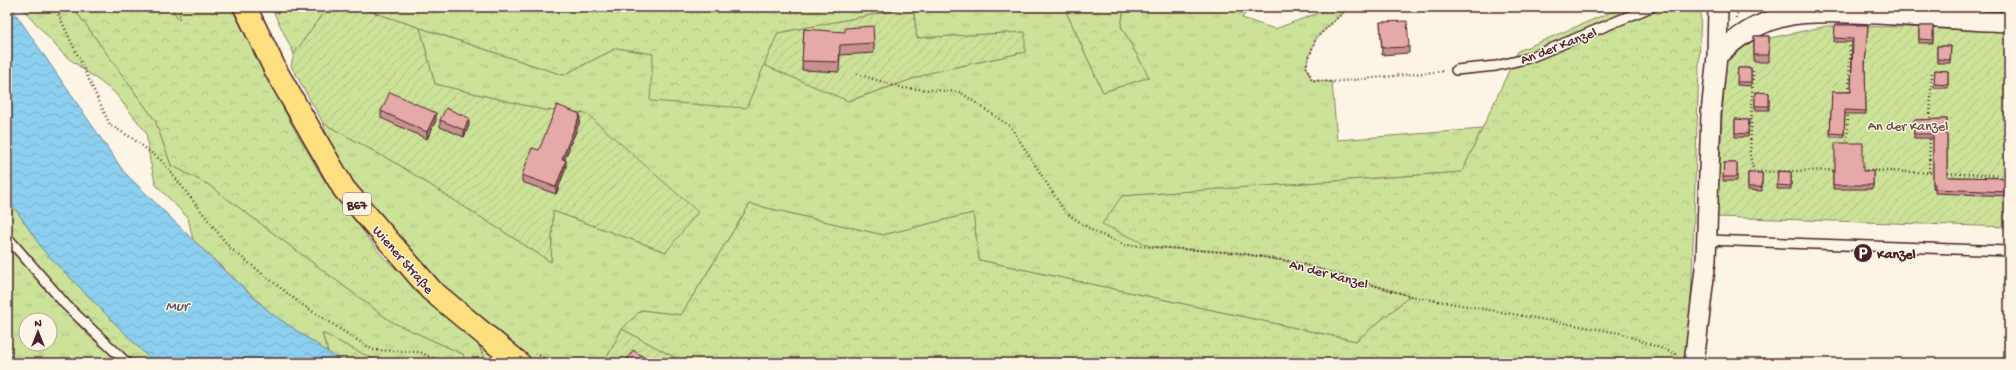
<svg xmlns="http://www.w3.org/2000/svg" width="2016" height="370" font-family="'Gochi Hand',sans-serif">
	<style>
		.grass { fill: url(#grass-tufts); stroke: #8a8062; fill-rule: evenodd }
		.forest { fill: url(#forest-crowns); stroke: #8a8062 }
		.garden { fill: url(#garden-furrows); stroke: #8a8062 }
		.water { fill: url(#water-waves); stroke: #7289a0 }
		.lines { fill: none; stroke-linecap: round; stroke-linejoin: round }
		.service-casing { stroke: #4a1f2b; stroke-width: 12 }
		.minor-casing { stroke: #4a1f2b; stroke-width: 22 }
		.primary-casing { stroke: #4a1f2b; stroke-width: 25 }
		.path { stroke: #4a1f2b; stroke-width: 2.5; stroke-dasharray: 1 3; stroke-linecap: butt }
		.service { stroke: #fcf5e5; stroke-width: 9 }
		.minor { stroke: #fcf5e5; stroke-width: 19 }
		.primary { stroke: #fce080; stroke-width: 22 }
		.wall { fill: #c59290; stroke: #4a1f2b }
		.shaded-wall { fill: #a07775; stroke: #4a1f2b }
		.building { fill: #e5aaa7; stroke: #4a1f2b }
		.labels { text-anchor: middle; stroke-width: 3; stroke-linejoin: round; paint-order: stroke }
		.shield { fill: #fcf5e5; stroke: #7f5f63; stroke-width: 1 }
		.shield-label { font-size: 13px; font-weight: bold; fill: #4a1f2b }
		.street-label { font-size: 14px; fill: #4a1f2b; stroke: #fcf5e5 }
		.park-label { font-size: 14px; fill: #6a5046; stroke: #fcf5e5 }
		.poi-label { font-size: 14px; font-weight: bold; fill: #4a1f2b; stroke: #fcf5e5; text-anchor: start }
		.water-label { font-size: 15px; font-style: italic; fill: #5e5466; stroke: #fcf5e5 }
	</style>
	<defs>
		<pattern id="grass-tufts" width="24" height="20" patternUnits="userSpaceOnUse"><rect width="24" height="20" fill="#cbe298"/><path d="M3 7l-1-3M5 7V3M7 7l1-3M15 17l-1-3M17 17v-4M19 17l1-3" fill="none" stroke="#b0c183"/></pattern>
		<pattern id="forest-crowns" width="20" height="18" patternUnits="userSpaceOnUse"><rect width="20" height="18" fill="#cbe298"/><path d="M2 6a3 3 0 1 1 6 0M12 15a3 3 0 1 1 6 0" fill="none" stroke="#b0c183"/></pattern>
		<pattern id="garden-furrows" width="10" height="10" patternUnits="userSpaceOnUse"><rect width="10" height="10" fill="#cbe298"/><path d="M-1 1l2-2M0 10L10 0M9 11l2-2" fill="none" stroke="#b0c183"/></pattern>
		<pattern id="water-waves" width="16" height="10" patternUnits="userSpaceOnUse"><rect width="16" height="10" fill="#8ccfee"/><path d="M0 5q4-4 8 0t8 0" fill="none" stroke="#7ab1cc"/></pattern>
	</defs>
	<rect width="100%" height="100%" fill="#fcf5e5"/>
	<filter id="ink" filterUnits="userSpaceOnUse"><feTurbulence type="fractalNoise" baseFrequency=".025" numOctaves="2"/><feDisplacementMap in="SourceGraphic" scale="8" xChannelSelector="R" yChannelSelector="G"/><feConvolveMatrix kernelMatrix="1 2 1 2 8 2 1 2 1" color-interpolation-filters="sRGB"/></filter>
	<g filter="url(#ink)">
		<path class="grass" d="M 21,7 L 73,7 L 155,120 L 171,165 L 209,185 L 392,322 L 463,354 L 466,363 L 381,363 L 322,334 L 328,352 L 272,314 L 193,240 L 188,218 L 156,185 L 150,161 L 146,132 L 114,92 L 64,55 Z
			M 171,7 L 181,7 L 179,20 Z
			M 913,7 L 1064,7 L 1103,92 L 1149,77 L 1121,26 L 1124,7 L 1251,7 L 1242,18 L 1275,29 L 1334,7 L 1349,7 L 1316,38 L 1306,66 L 1312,80 L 1332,82 L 1337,140 L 1482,129 L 1462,172 L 1122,196 L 1239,253 L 1299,263 L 1410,296 L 1356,341 L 979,260 L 973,213 L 883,235 L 750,204 L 681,315 L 641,310 L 622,329 L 604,363 L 519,363 L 477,340 L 385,254 L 344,189 L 323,123 L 399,165 L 551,262 L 553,211 L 666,252 L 586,113 L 544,110 L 435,84 L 420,28 L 563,75 L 617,48 L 653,54 L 746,108 L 764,65 L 849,101 L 933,72 L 1025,52 L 1024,32 L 917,38 Z
			M 7,244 L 50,295 L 122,363 L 7,363 ZM 26,320 L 50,320 L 50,344 L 26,344 Z
			M 479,344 L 506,363 L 507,363 L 487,363 Z"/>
		<path class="forest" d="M 73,7 L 171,7 L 179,20 L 181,7 L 231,7 L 293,127 L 324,180 L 382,256 L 478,344 L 486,363 L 466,363 L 463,354 L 392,322 L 209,185 L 171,165 L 155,120 Z
			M 271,7 L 327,7 L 294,54 Z
			M 357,7 L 913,7 L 778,33 L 746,108 L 650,101 L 653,54 L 617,48 L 563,75 Z
			M 1064,7 L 1124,7 L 1121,26 L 1149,77 L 1103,92 Z
			M 1623,7 L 1701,7 L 1689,363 L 685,363 L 622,329 L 641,310 L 681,315 L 750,204 L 883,235 L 973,213 L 979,260 L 1356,341 L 1410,296 L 1299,263 L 1239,253 L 1152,247 L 1102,224 L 1122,196 L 1462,172 L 1518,51 Z
			M 7,197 L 44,251 L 154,363 L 122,363 L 91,338 L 50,295 L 7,244 Z
			M 322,333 L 381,363 L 344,363 L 328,352 Z"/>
		<path class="garden" d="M 327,7 L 357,7 L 420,28 L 435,84 L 544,110 L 586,113 L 698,212 L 666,252 L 553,211 L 551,262 L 399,165 L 323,123 L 291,66 L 294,54 Z
			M 913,7 L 917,38 L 1025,32 L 1025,52 L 933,72 L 848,101 L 764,65 L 778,33 Z
			M 1827,26 L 1906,27 L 2009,32 L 2009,227 L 1717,217 L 1725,62 L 1751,42 Z
			M 622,329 L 685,363 L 604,363 Z"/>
		<path class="water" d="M 7,7 L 11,7 L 124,172 L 223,269 L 272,314 L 344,363 L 154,363 L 44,251 L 7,197 Z"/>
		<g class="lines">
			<defs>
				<path id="service" d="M 1456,70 L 1496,66 L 1529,58 L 1651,7
					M 7,237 L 66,305 L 127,363
					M 1707,240 L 2009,251"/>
				<path id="minor" d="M 1717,56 C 1738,36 1758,22 1787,16 C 1806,11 1834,13 1854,13 C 1906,15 1957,20 2009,22
					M 1694,363 L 1706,260 L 1711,113 L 1717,56 L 1718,7"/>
				<path id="primary" d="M 245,7 L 276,71 L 344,189 L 431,290 L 519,363"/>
			</defs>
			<use href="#service" class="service-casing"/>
			<use href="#minor" class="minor-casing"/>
			<use href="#primary" class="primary-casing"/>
			<path class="path" d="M 55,7 L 110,125 L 132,138 L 162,161 L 230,248 L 301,304 L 373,350 L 420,352 L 442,363
				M 1349,7 L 1316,38 L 1306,66 L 1312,80 L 1332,82 L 1445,71
				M 1736,18 L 1739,7
				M 1753,71 L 1750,156 L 1754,172 L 1839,170
				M 857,74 L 903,88 L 960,92 L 1011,127 L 1065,212 L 1093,231 L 1125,245 L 1239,253 L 1299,263 L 1410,296 L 1620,333 L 1679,355
				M 1849,95 L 1850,44
				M 1930,122 L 1932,72
				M 1847,145 L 1848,110
				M 1862,170 L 1935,173
				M 1929,172 L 1930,135
				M 1944,173 L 2009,176
				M 536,353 L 550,363"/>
			<use href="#service" class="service"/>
			<use href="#minor" class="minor"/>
			<use href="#primary" class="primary"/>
		</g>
		<path class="wall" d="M 1380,22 L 1409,47 L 1409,53 L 1382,55 Z
			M 1835,25 L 1868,25 L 1865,66 L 1866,114 L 1845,114 L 1844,137 L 1830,137 L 1832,92 L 1851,92 L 1852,42 L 1834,42 Z
			M 1919,26 L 1933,26 L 1933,43 L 1919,43 Z
			M 804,29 L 874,43 L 874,53 L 840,55 L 839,72 L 802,70 Z
			M 1754,36 L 1769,36 L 1769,62 L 1754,62 Z
			M 1937,46 L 1951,46 L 1950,63 L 1937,63 Z
			M 1738,68 L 1751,68 L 1751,86 L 1737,85 Z
			M 1935,70 L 1948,71 L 1948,88 L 1934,88 Z
			M 1755,92 L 1769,93 L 1769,110 L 1755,110 Z
			M 381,111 L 436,120 L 427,139 L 381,118 Z
			M 1735,119 L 1749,120 L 1748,137 L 1735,137 Z
			M 1947,119 L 1947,176 L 1949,177 L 2009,178 L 2009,196 L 1935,193 L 1935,188 L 1933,188 L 1933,138 L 1914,138 L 1914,120 Z
			M 440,120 L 469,125 L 464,137 L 440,127 Z
			M 580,121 L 564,160 L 566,167 L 556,194 L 522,182 L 522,175 Z
			M 1724,163 L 1737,163 L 1737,181 L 1723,181 Z
			M 1778,171 L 1791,172 L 1791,189 L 1777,189 Z
			M 1833,171 L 1873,171 L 1873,189 L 1833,189 Z
			M 1748,173 L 1762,173 L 1762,191 L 1748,190 Z"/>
		<path class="shaded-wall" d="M 436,113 L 436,120 L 427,139 L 427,132 Z
			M 580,114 L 580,121 L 562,166 L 562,159 Z
			M 469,118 L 469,125 L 464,137 L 464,130 Z
			M 566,160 L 566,167 L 556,194 L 556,187 Z"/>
		<path class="building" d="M 1407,21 L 1409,47 L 1382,48 L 1380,22 Z
			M 1835,25 L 1868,25 L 1865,63 L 1866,111 L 1845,110 L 1844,134 L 1830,133 L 1832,92 L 1851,92 L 1853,39 L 1834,38 Z
			M 873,26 L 874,43 L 840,45 L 839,62 L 802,61 L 804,29 L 845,32 L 845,28 Z
			M 1919,26 L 1933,26 L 1933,40 L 1919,39 Z
			M 1754,36 L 1769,36 L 1769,55 L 1754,55 Z
			M 1937,46 L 1951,46 L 1950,60 L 1937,59 Z
			M 1738,68 L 1751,68 L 1751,82 L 1737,82 Z
			M 1935,70 L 1948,71 L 1948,85 L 1934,84 Z
			M 390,92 L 436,113 L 427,132 L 381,111 Z
			M 1755,92 L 1769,93 L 1769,106 L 1755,106 Z
			M 557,105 L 580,114 L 562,159 L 566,160 L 556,187 L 522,175 L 532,148 L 539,150 Z
			M 446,108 L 469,118 L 464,130 L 440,120 Z
			M 1735,119 L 1749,120 L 1748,134 L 1735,133 Z
			M 1947,119 L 1947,176 L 1949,177 L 2009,178 L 2009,192 L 1935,189 L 1935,184 L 1933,184 L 1933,134 L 1914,134 L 1914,120 Z
			M 1835,143 L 1863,143 L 1863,171 L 1873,171 L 1873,185 L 1833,185 L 1833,171 L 1835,172 Z
			M 1724,163 L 1737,163 L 1737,177 L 1723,177 Z
			M 1778,171 L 1791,172 L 1791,186 L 1777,185 Z
			M 1748,173 L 1762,173 L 1762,187 L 1748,187 Z
			M 633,350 L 653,363 L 625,363 Z"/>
	</g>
	<defs>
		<symbol id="parking-disc" viewBox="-11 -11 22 22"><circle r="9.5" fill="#4a1f2b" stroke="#fcf5e5"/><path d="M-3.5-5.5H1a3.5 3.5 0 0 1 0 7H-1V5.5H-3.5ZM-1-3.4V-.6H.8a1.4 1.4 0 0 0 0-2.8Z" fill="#fff"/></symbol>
	</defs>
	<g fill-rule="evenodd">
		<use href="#parking-disc" x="1852" y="242" width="22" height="22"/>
	</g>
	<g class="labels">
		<rect class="shield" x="343" y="193" width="28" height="22" rx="3"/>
		<g class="shield-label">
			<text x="357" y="209">B67</text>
		</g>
		<g class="street-label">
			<text transform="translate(1558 45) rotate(-21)" y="5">An der Kanzel</text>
			<text transform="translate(404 259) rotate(49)" y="5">Wiener Straße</text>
			<text transform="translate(1329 273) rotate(15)" y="5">An der Kanzel</text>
		</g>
		<g class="park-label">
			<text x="1908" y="130">An der Kanzel</text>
		</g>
		<g class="poi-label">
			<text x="1877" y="258">Kanzel</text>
		</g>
		<g class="water-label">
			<text x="177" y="310">Mur</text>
		</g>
	</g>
	<rect width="2016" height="370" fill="none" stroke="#fcf5e5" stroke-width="24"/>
	<rect x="12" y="12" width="1992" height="346" fill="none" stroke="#4a1f2b" stroke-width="1.5" filter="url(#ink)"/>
	<g transform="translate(38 332)"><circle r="19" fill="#fcf5e5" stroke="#b59f9b"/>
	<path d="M0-3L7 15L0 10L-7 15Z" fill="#4a1f2b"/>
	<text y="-6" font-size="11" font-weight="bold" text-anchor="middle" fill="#4a1f2b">N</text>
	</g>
</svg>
